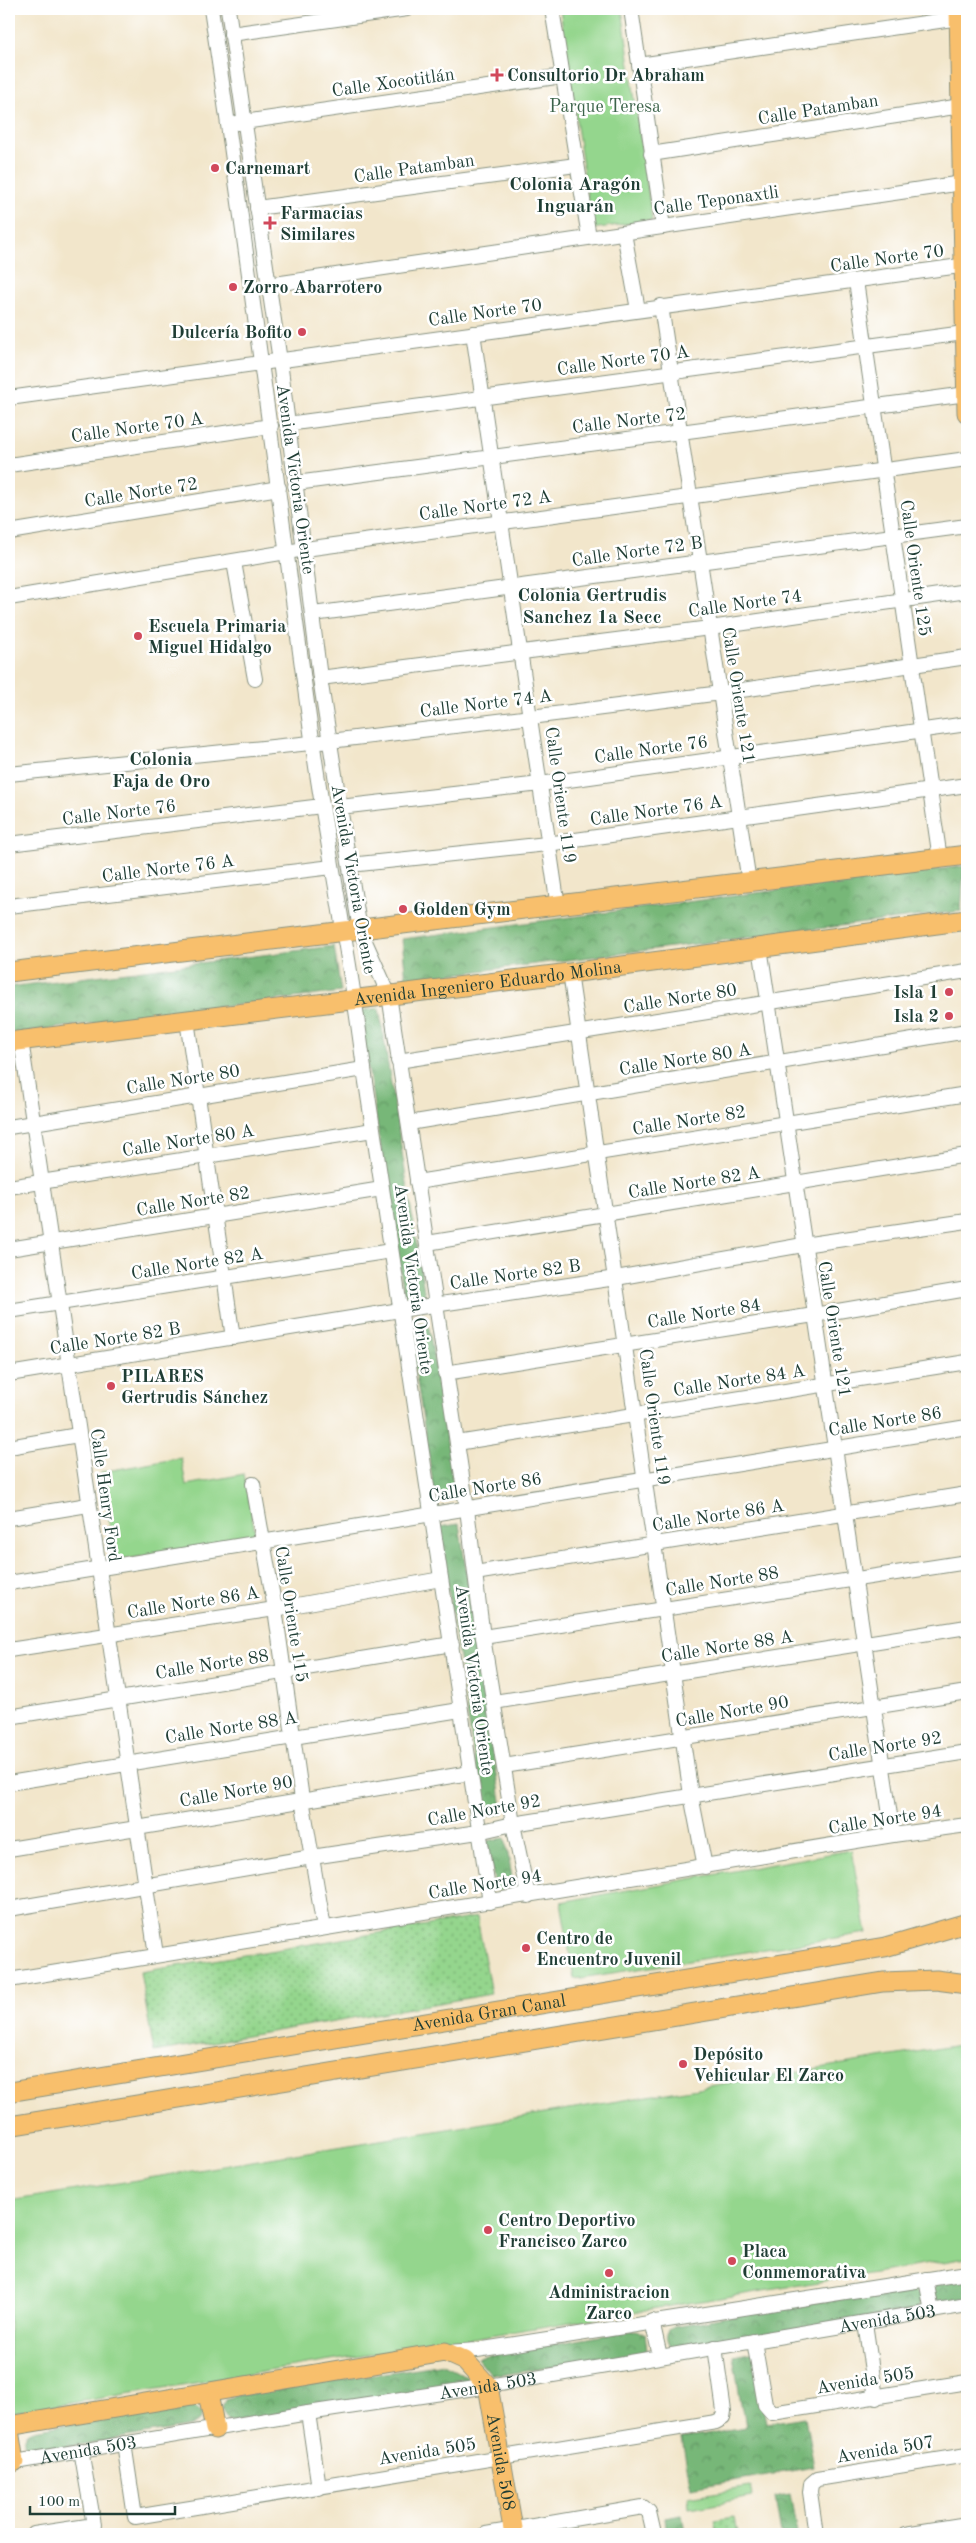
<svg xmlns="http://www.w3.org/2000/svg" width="976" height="2543" font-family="'Old Standard TT',serif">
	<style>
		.grass { fill: url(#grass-dots); stroke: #5a8a60 }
		.forest { fill: url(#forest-crowns); stroke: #4b7a56 }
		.park { fill: #94d68d; stroke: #5a8a60 }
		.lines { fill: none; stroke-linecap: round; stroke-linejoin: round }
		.minor-casing { stroke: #889280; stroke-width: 16 }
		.major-casing { stroke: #889280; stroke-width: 21 }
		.minor { stroke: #fff; stroke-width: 14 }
		.major { stroke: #f8bf6c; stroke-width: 19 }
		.poi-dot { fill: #d1495b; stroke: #fff; stroke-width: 2 }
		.labels { text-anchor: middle; stroke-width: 5; stroke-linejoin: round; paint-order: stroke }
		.poi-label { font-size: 18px; font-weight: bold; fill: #1f3d34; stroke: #fff; text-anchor: start }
		.street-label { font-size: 18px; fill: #1f3d34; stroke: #fff }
		.park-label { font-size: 18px; fill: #3c634a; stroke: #fff }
		.neighbourhood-label { font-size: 19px; font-weight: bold; fill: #1f3d34; stroke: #fff }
	</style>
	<defs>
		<pattern id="grass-dots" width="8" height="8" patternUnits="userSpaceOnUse" patternTransform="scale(1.25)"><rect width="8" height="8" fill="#94d68d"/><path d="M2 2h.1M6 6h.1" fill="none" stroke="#78af74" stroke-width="1.8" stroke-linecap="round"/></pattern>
		<pattern id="forest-crowns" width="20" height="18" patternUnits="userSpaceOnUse" patternTransform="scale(1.25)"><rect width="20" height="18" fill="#77b778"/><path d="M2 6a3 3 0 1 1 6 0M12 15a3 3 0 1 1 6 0" fill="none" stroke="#619663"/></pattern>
	</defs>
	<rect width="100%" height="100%" fill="#fff"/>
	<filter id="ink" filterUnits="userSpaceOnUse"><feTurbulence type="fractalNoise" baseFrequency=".02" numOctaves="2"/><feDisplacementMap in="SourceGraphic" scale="10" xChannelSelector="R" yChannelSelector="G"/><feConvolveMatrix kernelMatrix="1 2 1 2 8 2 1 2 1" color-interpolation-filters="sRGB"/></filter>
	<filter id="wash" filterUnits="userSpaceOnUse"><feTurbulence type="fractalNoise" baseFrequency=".0096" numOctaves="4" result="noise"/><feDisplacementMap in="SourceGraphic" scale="20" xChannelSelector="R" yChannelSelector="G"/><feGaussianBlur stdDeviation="1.12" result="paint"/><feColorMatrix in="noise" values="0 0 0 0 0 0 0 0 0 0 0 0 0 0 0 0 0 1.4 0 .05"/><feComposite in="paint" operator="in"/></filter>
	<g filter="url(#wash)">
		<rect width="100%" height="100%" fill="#f2e6cb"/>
		<path class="grass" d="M 477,1917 L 491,1994 L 154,2052 L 140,1972 Z
			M 734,2517 L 737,2534 L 718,2534 L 715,2520 Z"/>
		<path class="forest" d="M 964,866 L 961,911 L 406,980 L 402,939 Z
			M 334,946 L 341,992 L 9,1034 L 9,987 Z
			M 379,1008 L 425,1297 L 405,1300 L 359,1011 Z
			M 428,1322 L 456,1499 L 436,1502 L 408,1325 Z
			M 459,1524 L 503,1814 L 483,1817 L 439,1527 Z
			M 505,1838 L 514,1888 L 496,1891 L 487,1841 Z
			M 967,2279 L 967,2302 L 944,2305 L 937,2302 L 933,2291 L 935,2285 Z
			M 909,2286 L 921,2296 L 921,2303 L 917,2309 L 673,2349 C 665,2342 664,2331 674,2326 Z
			M 636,2330 L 645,2333 L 647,2351 L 642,2353 L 500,2375 L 491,2374 L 477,2357 Z
			M 755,2351 L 767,2423 L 805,2417 L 814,2467 L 691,2488 L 682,2438 L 745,2427 L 733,2355 Z
			M 444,2364 L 469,2379 L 465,2384 L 232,2421 L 226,2418 L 222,2408 L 225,2399 L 240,2395 Z
			M 190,2403 L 202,2413 L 200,2421 L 191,2426 L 31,2453 L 25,2449 L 24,2441 L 27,2433 L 34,2430 Z
			M 790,2495 L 797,2534 L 781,2534 L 775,2498 Z
			M 682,2514 L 685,2534 L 667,2534 L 665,2517 Z"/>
		<path class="park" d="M 560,9 L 622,9 L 652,220 L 592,229 Z
			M 181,1458 L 186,1485 L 244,1474 L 256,1537 L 115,1561 L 101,1472 Z
			M 851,1850 L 867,1933 L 574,1979 L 561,1902 Z
			M 959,2045 L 967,2049 L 967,2258 L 9,2413 L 9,2201 Z
			M 751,2487 L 753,2497 L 689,2508 L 688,2497 Z"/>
	</g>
	<g filter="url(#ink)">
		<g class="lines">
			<defs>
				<g id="minor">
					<path d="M 211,9 C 248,252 278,496 312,739 C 327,849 351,958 364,1069 L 490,1902"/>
					<path d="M 228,9 L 280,361 L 320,678 L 340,807 L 360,930 L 389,995 L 467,1509 L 483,1637 L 513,1824 L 528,1896"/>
					<path d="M 552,9 L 589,237"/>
					<path d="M 631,9 L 663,227"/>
					<path d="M 231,34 L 407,9"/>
					<path d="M 639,65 L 959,18"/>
					<path d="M 237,123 L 563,76"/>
					<path d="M 651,154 L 961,106"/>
					<path d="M 257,208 L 576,165"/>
					<path d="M 624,233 L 638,310"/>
					<path d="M 856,281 L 940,859"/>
					<path d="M 268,285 L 962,183"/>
					<path d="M 661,306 L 749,882"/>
					<path d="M 473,333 L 558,907"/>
					<path d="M 9,398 L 967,265"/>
					<path d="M 287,424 L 964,333"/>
					<path d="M 9,465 L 271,426"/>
					<path d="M 296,483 L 967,394"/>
					<path d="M 9,532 L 279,488"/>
					<path d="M 234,562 L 255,679"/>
					<path d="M 9,598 L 305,549 L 967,459"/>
					<path d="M 313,614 L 967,526"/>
					<path d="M 320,678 L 710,628 L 967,591"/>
					<path d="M 9,774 L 330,741 L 531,717 L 721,693 L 967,657"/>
					<path d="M 340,807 L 540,784 L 967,724"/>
					<path d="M 9,844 L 322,806"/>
					<path d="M 350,865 L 547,844 L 967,785"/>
					<path d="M 9,906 L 332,867"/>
					<path d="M 760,947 L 893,1835"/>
					<path d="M 570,973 L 691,1795 L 705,1867"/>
					<path d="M 187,1020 L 233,1338"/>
					<path d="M 21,1040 L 156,1955"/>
					<path d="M 398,1061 L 967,971"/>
					<path d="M 409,1123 L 967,1031"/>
					<path d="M 9,1127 L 364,1069"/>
					<path d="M 417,1182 L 967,1094"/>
					<path d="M 9,1187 L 373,1130"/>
					<path d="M 427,1243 L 967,1155"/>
					<path d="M 9,1249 L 382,1189"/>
					<path d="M 9,1311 L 391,1251"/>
					<path d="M 445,1373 L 814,1315 L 967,1289"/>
					<path d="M 9,1374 L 400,1310 L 616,1278 L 803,1245 L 967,1221"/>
					<path d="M 457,1443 L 967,1362"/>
					<path d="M 9,1447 L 78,1435"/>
					<path d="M 253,1484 L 275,1609 L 302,1799 L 324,1928"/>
					<path d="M 9,1518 L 88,1505"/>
					<path d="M 475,1573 L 967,1494"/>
					<path d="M 9,1583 L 967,1427"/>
					<path d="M 483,1637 L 967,1562"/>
					<path d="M 9,1650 L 275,1609 L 441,1579"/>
					<path d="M 494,1702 L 967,1627"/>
					<path d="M 9,1717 L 452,1644"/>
					<path d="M 504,1766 L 967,1692"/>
					<path d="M 9,1783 L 460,1710"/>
					<path d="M 9,1849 L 470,1773"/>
					<path d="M 9,1909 L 312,1857 L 478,1832 L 513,1824 L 967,1752"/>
					<path d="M 9,1980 L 893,1835 L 967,1825"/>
					<path d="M 926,2279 L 932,2312"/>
					<path d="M 652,2321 L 660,2356"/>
					<path d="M 865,2323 L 876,2398"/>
					<path d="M 754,2341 L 765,2405 L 772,2413 L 967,2382"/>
					<path d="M 447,2352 L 477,2350 L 967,2273"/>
					<path d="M 308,2413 L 319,2488"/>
					<path d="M 124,2443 L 135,2517 L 716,2422 L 723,2418 L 724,2411 L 715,2347"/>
					<path id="s1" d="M 9,2463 L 308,2413 L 488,2386 L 967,2305"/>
					<path d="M 34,2534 L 94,2525 L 81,2450"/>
					<path d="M 486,2534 L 643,2507 L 649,2512 L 654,2534"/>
					<path d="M 816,2534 L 810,2492 L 811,2484 L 817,2479 L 967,2455"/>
					<path d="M 905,2534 L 967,2524"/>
				</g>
				<g id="major">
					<path d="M 959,9 L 967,413"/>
					<path d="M 9,972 L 967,855"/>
					<path id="s2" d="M 9,1042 L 570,973 L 967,920"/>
					<path id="s3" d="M 9,2092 L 885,1947 L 967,1923"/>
					<path d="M 9,2126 L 883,1982 L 936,1980 L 967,1984"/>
					<path d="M 208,2394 L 215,2429"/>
					<path id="s4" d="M 9,2426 L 445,2352 L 465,2361 L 488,2386 L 514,2534"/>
					<path d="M 9,2430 L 14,2462"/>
				</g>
			</defs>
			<use href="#minor" class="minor-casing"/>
			<use href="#major" class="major-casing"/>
			<use href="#minor" class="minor"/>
			<use href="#major" class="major"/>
		</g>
	</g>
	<g class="poi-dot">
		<path d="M494.5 67.5h5v5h5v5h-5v5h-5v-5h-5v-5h5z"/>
		<circle cx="215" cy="168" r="5"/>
		<path d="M267.5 215.5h5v5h5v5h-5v5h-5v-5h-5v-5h5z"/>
		<circle cx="233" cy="287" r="5"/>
		<circle cx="302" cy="332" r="5"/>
		<circle cx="138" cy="636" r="5"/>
		<circle cx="403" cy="909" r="5"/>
		<circle cx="949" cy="992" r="5"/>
		<circle cx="949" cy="1016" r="5"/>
		<circle cx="111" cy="1386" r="5"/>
		<circle cx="526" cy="1948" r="5"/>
		<circle cx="683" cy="2064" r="5"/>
		<circle cx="488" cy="2230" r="5"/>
		<circle cx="732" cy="2261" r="5"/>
		<circle cx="609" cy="2273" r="5"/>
	</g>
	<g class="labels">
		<g class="poi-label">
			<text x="507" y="81">Consultorio Dr Abraham</text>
			<text x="225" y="174">Carnemart</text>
			<text x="280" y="219">Farmacias<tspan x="280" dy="21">Similares</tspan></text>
			<text x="243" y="293">Zorro Abarrotero</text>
			<text x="292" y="338" text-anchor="end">Dulcería Bofito</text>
			<text x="148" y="632">Escuela Primaria<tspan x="148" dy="21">Miguel Hidalgo</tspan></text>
			<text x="413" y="915">Golden Gym</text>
			<text x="939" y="998" text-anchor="end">Isla 1</text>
			<text x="939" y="1022" text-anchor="end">Isla 2</text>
			<text x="121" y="1382">PILARES<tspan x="121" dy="21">Gertrudis Sánchez</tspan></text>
			<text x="536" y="1944">Centro de<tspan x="536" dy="21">Encuentro Juvenil</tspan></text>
			<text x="693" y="2060">Depósito<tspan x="693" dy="21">Vehicular El Zarco</tspan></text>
			<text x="498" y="2226">Centro Deportivo<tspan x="498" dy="21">Francisco Zarco</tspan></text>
			<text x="742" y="2257">Placa<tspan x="742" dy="21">Conmemorativa</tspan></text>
			<text x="609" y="2298" text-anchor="middle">Administracion<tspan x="609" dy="21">Zarco</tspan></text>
		</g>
		<g class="street-label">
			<text transform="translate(393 82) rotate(-8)" y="6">Calle Xocotitlán</text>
			<text transform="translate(818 109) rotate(-9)" y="6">Calle Patamban</text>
			<text transform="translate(414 168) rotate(-8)" y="6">Calle Patamban</text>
			<text transform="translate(716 200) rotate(-8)" y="6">Calle Teponaxtli</text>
			<text transform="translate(887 258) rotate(-8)" y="6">Calle Norte 70</text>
			<text transform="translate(485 312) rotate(-8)" y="6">Calle Norte 70</text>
			<text transform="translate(623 360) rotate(-8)" y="6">Calle Norte 70 A</text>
			<text transform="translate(629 420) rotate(-7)" y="6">Calle Norte 72</text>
			<text transform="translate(137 427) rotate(-8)" y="6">Calle Norte 70 A</text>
			<text transform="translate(296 479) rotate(82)" y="6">Avenida Victoria Oriente</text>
			<text transform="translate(141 492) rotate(-9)" y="6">Calle Norte 72</text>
			<text transform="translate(485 505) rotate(-8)" y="6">Calle Norte 72 A</text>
			<text transform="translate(637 551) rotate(-8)" y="6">Calle Norte 72 B</text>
			<text transform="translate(916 568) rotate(82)" y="6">Calle Oriente 125</text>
			<text transform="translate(745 603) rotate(-8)" y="6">Calle Norte 74</text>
			<text transform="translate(739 695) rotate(81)" y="6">Calle Oriente 121</text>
			<text transform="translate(486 703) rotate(-7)" y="6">Calle Norte 74 A</text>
			<text transform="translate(651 749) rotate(-8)" y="6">Calle Norte 76</text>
			<text transform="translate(561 795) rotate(82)" y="6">Calle Oriente 119</text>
			<text transform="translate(656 810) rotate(-8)" y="6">Calle Norte 76 A</text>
			<text transform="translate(119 812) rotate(-7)" y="6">Calle Norte 76</text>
			<text transform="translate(168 868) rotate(-7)" y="6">Calle Norte 76 A</text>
			<text transform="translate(354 879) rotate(80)" y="6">Avenida Victoria Oriente</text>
			<text dy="6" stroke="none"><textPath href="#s2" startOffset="482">Avenida Ingeniero Eduardo Molina</textPath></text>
			<text transform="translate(680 998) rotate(-9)" y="6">Calle Norte 80</text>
			<text transform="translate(685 1059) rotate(-9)" y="6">Calle Norte 80 A</text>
			<text transform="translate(183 1079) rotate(-9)" y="6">Calle Norte 80</text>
			<text transform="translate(689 1120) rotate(-9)" y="6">Calle Norte 82</text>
			<text transform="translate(188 1140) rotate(-9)" y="6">Calle Norte 80 A</text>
			<text transform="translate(694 1182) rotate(-9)" y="6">Calle Norte 82 A</text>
			<text transform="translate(193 1201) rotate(-9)" y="6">Calle Norte 82</text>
			<text transform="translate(197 1263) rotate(-9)" y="6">Calle Norte 82 A</text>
			<text transform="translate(515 1274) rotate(-8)" y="6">Calle Norte 82 B</text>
			<text transform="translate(414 1279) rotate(82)" y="6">Avenida Victoria Oriente</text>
			<text transform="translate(704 1313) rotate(-9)" y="6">Calle Norte 84</text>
			<text transform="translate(835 1329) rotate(81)" y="6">Calle Oriente 121</text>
			<text transform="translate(115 1338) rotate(-9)" y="6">Calle Norte 82 B</text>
			<text transform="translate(739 1380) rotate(-9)" y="6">Calle Norte 84 A</text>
			<text transform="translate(655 1417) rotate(82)" y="6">Calle Oriente 119</text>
			<text transform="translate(885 1421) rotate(-9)" y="6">Calle Norte 86</text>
			<text transform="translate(485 1487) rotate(-9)" y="6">Calle Norte 86</text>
			<text transform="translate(106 1495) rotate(82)" y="6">Calle Henry Ford</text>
			<text transform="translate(718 1515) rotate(-9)" y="6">Calle Norte 86 A</text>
			<text transform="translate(722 1581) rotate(-9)" y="6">Calle Norte 88</text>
			<text transform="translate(193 1602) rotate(-9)" y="6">Calle Norte 86 A</text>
			<text transform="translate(292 1614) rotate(81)" y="6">Calle Oriente 115</text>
			<text transform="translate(727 1646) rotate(-9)" y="6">Calle Norte 88 A</text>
			<text transform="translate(212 1664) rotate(-9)" y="6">Calle Norte 88</text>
			<text transform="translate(475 1680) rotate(82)" y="6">Avenida Victoria Oriente</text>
			<text transform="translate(732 1711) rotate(-10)" y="6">Calle Norte 90</text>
			<text transform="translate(231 1727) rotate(-9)" y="6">Calle Norte 88 A</text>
			<text transform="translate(885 1746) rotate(-9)" y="6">Calle Norte 92</text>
			<text transform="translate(236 1791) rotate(-10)" y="6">Calle Norte 90</text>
			<text transform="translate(484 1810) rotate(-10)" y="6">Calle Norte 92</text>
			<text transform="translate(885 1819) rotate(-9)" y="6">Calle Norte 94</text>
			<text transform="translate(485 1884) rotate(-9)" y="6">Calle Norte 94</text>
			<text dy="6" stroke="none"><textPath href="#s3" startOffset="486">Avenida Gran Canal</textPath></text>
			<text dy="6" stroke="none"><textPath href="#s1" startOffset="890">Avenida 503</textPath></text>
			<text transform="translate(865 2380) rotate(-9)" y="6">Avenida 505</text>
			<text dy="6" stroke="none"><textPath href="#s1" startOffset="485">Avenida 503</textPath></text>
			<text dy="6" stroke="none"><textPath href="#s1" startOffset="80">Avenida 503</textPath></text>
			<text transform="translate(885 2449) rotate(-9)" y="6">Avenida 507</text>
			<text transform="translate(427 2451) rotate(-9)" y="6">Avenida 505</text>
			<text dy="6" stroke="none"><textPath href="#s4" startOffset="575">Avenida 508</textPath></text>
		</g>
		<g class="park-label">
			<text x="605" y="112">Parque Teresa</text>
		</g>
		<g class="neighbourhood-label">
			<text x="575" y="190">Colonia Aragón<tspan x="575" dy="22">Inguarán</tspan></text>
			<text x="592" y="601">Colonia Gertrudis<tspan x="592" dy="22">Sanchez 1a Secc</tspan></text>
			<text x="161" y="765">Colonia<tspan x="161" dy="22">Faja de Oro</tspan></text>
		</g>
	</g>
	<rect width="976" height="2543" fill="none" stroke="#fff" stroke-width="30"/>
	<path d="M30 2506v8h145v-8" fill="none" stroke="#1f3d34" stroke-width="2.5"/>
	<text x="38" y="2506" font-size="15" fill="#1f3d34" stroke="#ffffff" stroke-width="4" paint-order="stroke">100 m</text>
</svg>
